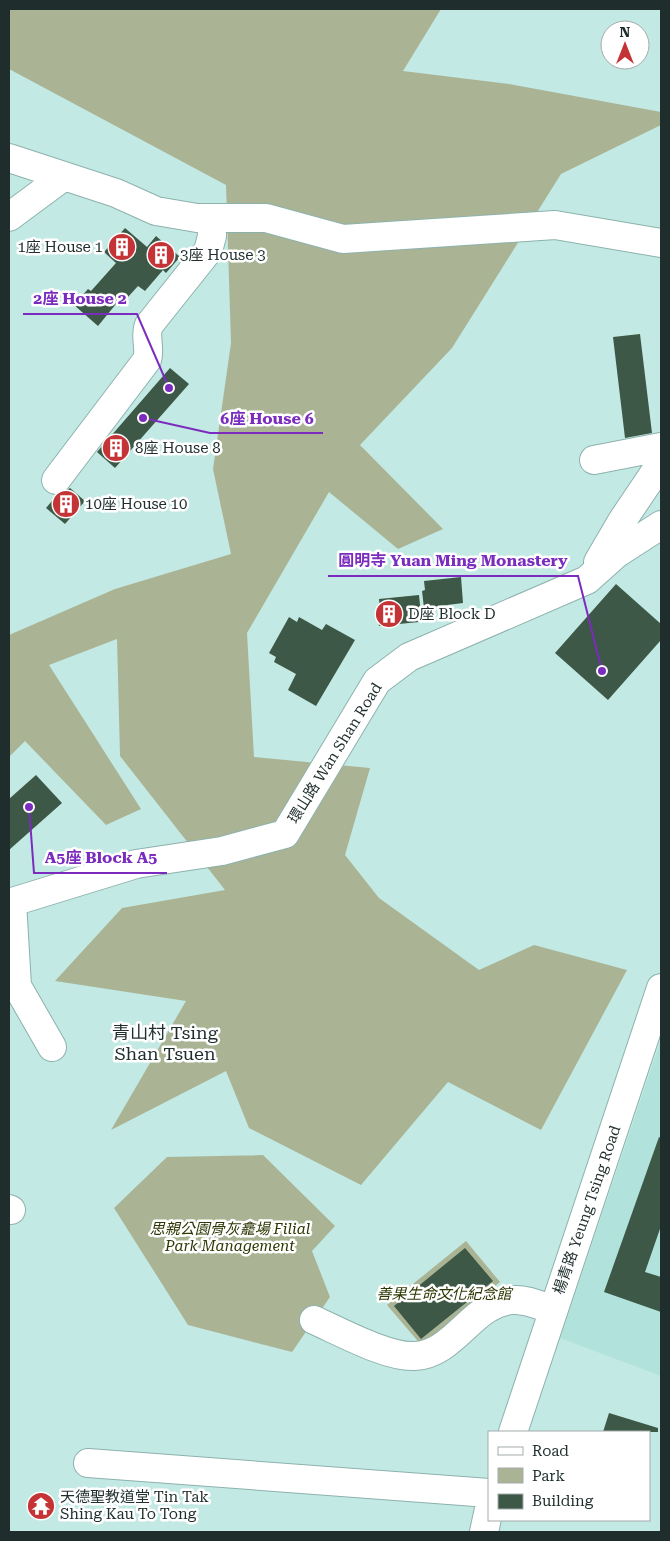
<svg xmlns="http://www.w3.org/2000/svg" width="670" height="1541" font-family="'Roboto Serif','Noto Sans TC',serif">
	<style>
		.built { fill: #b1e2db }
		.green { fill: #aab495 }
		.building { fill: #3d5846 }
		.lines { fill: none; stroke-linecap: round; stroke-linejoin: round }
		.minor-casing { stroke: #8db2ad; stroke-width: 30 }
		.minor { stroke: #fff; stroke-width: 28 }
		.labels { text-anchor: middle; stroke-width: 5; stroke-linejoin: round; paint-order: stroke }
		.poi-label { font-size: 15px; fill: #1f2e2c; stroke: #fff; text-anchor: start }
		.street-label { font-size: 15px; fill: #1f2e2c; stroke: #fff }
		.park-label { font-size: 15px; font-style: italic; fill: #2d3803; stroke: #fff }
		.quarter-label { font-size: 18px; fill: #1f2e2c; stroke: #fff }
		.leader { fill: none; stroke: #7b2cbf; stroke-width: 2 }
		.callout-dot { fill: #7b2cbf; stroke: #fff; stroke-width: 2 }
		.callout-label { font-size: 16px; text-anchor: middle; font-weight: bold; fill: #7b2cbf; stroke: #fff; stroke-width: 5; stroke-linejoin: round; paint-order: stroke }
	</style>
	<rect width="100%" height="100%" fill="#c3e9e4"/>
	<path class="built" d="M 661,1040 L 661,1376 L 560,1338 Z"/>
	<path class="green" d="M 9,9 L 441,9 L 403,71 L 509,84 L 661,112 L 661,125 L 561,174 L 452,348 L 360,445 L 443,529 L 398,549 L 329,492 L 247,633 L 254,757 L 370,768 L 345,855 L 379,898 L 479,970 L 534,945 L 627,970 L 541,1130 L 448,1082 L 361,1185 L 249,1128 L 226,1071 L 111,1130 L 186,1001 L 55,981 L 122,908 L 225,890 L 120,756 L 117,639 L 49,665 L 141,809 L 106,825 L 25,741 L 9,757 L 9,635 L 115,589 L 231,554 L 213,469 L 231,343 L 226,185 L 9,69 Z
		M 263,1155 L 335,1226 L 312,1251 L 330,1297 L 292,1352 L 188,1325 L 114,1208 L 167,1157 Z
		M 466,1241 L 500,1282 L 422,1346 L 387,1305 Z"/>
	<path class="building" d="M 125,228 L 147,247 L 156,236 L 180,257 L 166,273 L 163,270 L 145,291 L 138,286 L 119,307 L 116,304 L 98,326 L 74,305 L 88,289 L 91,291 L 116,263 L 104,252 Z
		M 640,334 L 652,433 L 625,438 L 613,337 Z
		M 170,368 L 189,384 L 115,468 L 97,452 Z
		M 70,488 L 85,501 L 65,524 L 46,508 L 57,495 L 62,494 Z
		M 461,577 L 463,603 L 424,608 L 422,591 L 425,590 L 424,581 Z
		M 616,584 L 661,624 L 661,640 L 608,700 L 555,653 Z
		M 419,595 L 421,615 L 418,615 L 419,622 L 379,626 L 377,609 L 380,609 L 379,599 Z
		M 289,617 L 297,622 L 299,617 L 322,630 L 326,624 L 355,640 L 316,706 L 288,690 L 296,674 L 274,662 L 276,657 L 269,653 Z
		M 36,775 L 62,803 L 9,850 L 9,799 Z
		M 659,1137 L 661,1138 L 661,1226 L 645,1272 L 661,1277 L 661,1312 L 604,1292 Z
		M 465,1248 L 493,1281 L 421,1339 L 394,1306 Z
		M 609,1413 L 658,1428 L 658,1432 L 603,1432 Z"/>
	<g class="lines">
		<defs>
			<path id="minor" d="M 9,158 L 116,193 L 156,211 L 197,218 L 266,218 L 343,239 L 555,225 L 661,243
				M 9,217 L 63,177
				M 594,460 L 661,447
				M 56,480 L 147,360 C 151,348 144,337 149,325 L 208,251 L 212,236 L 211,218
				M 598,562 L 622,521 L 661,463
				M 12,902 L 17,986 L 52,1047
				M 9,903 L 136,864 L 222,851 L 285,834 L 377,681 L 409,657 L 587,580 L 616,554 L 661,525
				M 9,1209 L 11,1210
				M 314,1320 C 339,1331 388,1358 415,1356 C 455,1354 473,1302 513,1300 C 527,1299 541,1306 553,1310
				M 513,1432 L 661,988
				M 88,1463 L 489,1493
				M 484,1532 L 489,1509"/>
		</defs>
		<use href="#minor" class="minor-casing"/>
		<use href="#minor" class="minor"/>
	</g>
	<defs>
		<symbol id="building-disc" viewBox="-11 -11 22 22"><circle r="9.5" fill="#c43437" stroke="#fff"/><path d="M-4-6H4V6H1V3H-1V6H-4ZM-2.5-4.3h1.7v1.8h-1.7ZM.8-4.3h1.7v1.8H.8ZM-2.5-1h1.7V.8h-1.7ZM.8-1h1.7V.8H.8Z" fill="#fff"/></symbol>
		<symbol id="temple-disc" viewBox="-11 -11 22 22"><circle r="9.5" fill="#c43437" stroke="#fff"/><path d="M0-6L5-2H3V0L6.5 2.5H4V6H1.5V3h-3V6H-4V2.5H-6.5L-3 0V-2H-5Z" fill="#fff"/></symbol>
	</defs>
	<g fill-rule="evenodd">
		<use href="#building-disc" x="106" y="231" width="32" height="32"/>
		<use href="#building-disc" x="145" y="239" width="32" height="32"/>
		<use href="#building-disc" x="100" y="432" width="32" height="32"/>
		<use href="#building-disc" x="50" y="488" width="32" height="32"/>
		<use href="#building-disc" x="373" y="598" width="32" height="32"/>
		<use href="#temple-disc" x="25" y="1490" width="32" height="32"/>
	</g>
	<g class="labels">
		<g class="poi-label">
			<text x="103" y="252" text-anchor="end">1座 House 1</text>
			<text x="180" y="260">3座 House 3</text>
			<text x="135" y="453">8座 House 8</text>
			<text x="85" y="509">10座 House 10</text>
			<text x="408" y="619">D座 Block D</text>
			<text x="60" y="1502">天德聖教道堂 Tin Tak<tspan x="60" dy="17">Shing Kau To Tong</tspan></text>
		</g>
		<g class="street-label">
			<text transform="translate(335 753) rotate(-58)" y="5">環山路 Wan Shan Road</text>
			<text transform="translate(587 1210) rotate(-71)" y="5">楊青路 Yeung Tsing Road</text>
		</g>
		<g class="park-label">
			<text x="230" y="1234">思親公園骨灰龕場 Filial<tspan x="230" dy="17">Park Management</tspan></text>
			<text x="444" y="1299">善果生命文化紀念館</text>
		</g>
		<g class="quarter-label">
			<text x="165" y="1039">青山村 Tsing<tspan x="165" dy="21">Shan Tsuen</tspan></text>
		</g>
	</g>
	<path class="leader" d="M169 388L137 314H23M143 418L210 433H323M602 671L578 576H328M29 807L34 873H167"/>
	<g class="callout-dot">
		<circle cx="169" cy="388" r="5"/>
		<circle cx="143" cy="418" r="5"/>
		<circle cx="602" cy="671" r="5"/>
		<circle cx="29" cy="807" r="5"/>
	</g>
	<g class="callout-label">
		<text x="80" y="304">2座 House 2</text>
		<text x="267" y="424">6座 House 6</text>
		<text x="453" y="566">圓明寺 Yuan Ming Monastery</text>
		<text x="101" y="863">A5座 Block A5</text>
	</g>
	<rect width="670" height="1541" fill="none" stroke="#1f2e2c" stroke-width="20"/>
	<rect x="488" y="1431" width="162" height="90" fill="#ffffff" stroke="#a5abab"/>
	<rect x="498" y="1447" width="25" height="8" fill="#ffffff" stroke="#a5abab"/>
	<text x="532" y="1456" font-size="15" fill="#1f2e2c">Road</text>
	<rect x="498" y="1468" width="25" height="15" fill="#aab495" stroke="#a5abab"/>
	<text x="532" y="1481" font-size="15" fill="#1f2e2c">Park</text>
	<rect x="498" y="1494" width="25" height="15" fill="#3d5846" stroke="#a5abab"/>
	<text x="532" y="1506" font-size="15" fill="#1f2e2c">Building</text>
	<g transform="translate(625 45)"><circle r="24" fill="#ffffff" stroke="#a5abab"/>
	<path d="M0-4L9 19L0 12L-9 19Z" fill="#c43437"/>
	<text y="-8" font-size="14" font-weight="bold" text-anchor="middle" fill="#1f2e2c">N</text>
	</g>
</svg>
